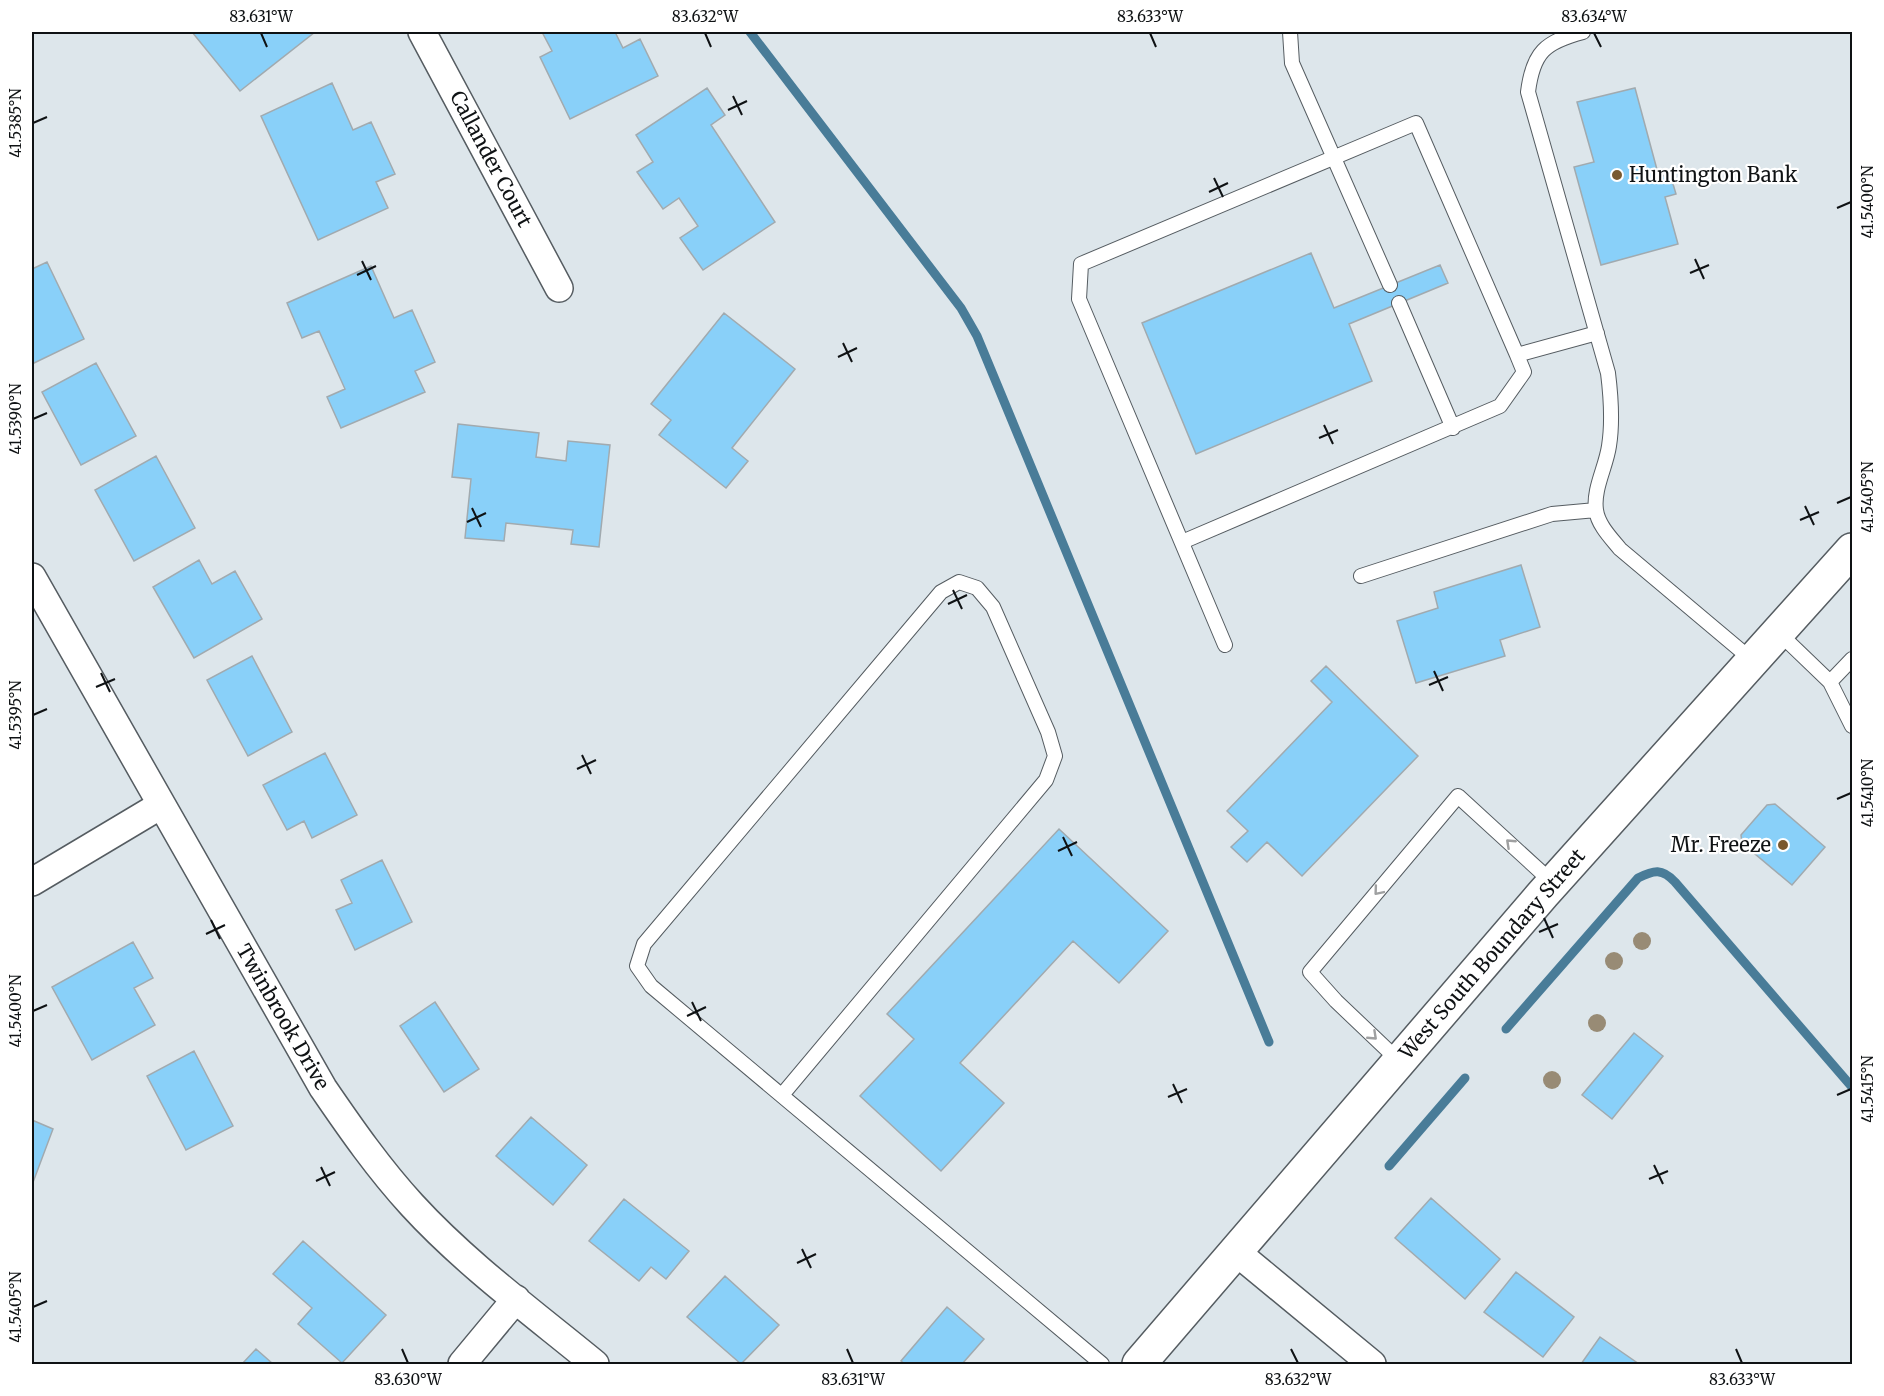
<svg xmlns="http://www.w3.org/2000/svg" width="1884" height="1396" font-family="Merriweather,serif">
	<style>
		.lines { fill: none; stroke-linecap: round; stroke-linejoin: round }
		.stream { stroke: #497c98; stroke-width: 9 }
		.building { fill: #89d0f9; stroke: #a1aaaf; stroke-width: 1.5 }
		.service-casing { stroke: #555c61; stroke-width: 16 }
		.minor-casing { stroke: #555c61; stroke-width: 30 }
		.tertiary-casing { stroke: #555c61; stroke-width: 36 }
		.service { stroke: #fff; stroke-width: 14 }
		.minor { stroke: #fff; stroke-width: 27 }
		.tertiary { stroke: #fff; stroke-width: 33 }
		.tree { fill: #988b75 }
		.oneway { stroke: #9fa0a1 }
		.ticks { fill: none; stroke: #0f1214; stroke-width: 2 }
		.poi-dot { fill: #79592f; stroke: #fff; stroke-width: 2 }
		.labels { text-anchor: middle; stroke-width: 4.5; stroke-linejoin: round; paint-order: stroke }
		.street-label { font-size: 20px; fill: #0f1214; stroke: #fff }
		.poi-label { font-size: 20px; fill: #0f1214; stroke: #fff; text-anchor: start }
		.neatline { fill: none; stroke: #0f1214; stroke-width: 2 }
		.ticks-label { font-size: 15px; text-anchor: middle; fill: #0f1214 }
	</style>
	<rect width="100%" height="100%" fill="#dde6eb"/>
	<g class="lines">
		<path class="stream" d="M 750,32 L 961,308 L 977,336 L 1269,1042
			M 1506,1029 L 1638,878 C 1654,870 1662,868 1675,882 L 1852,1087
			M 1389,1166 L 1465,1078"/>
	</g>
	<path class="building" d="M 192,32 L 315,32 L 240,91 Z
		M 542,32 L 615,32 L 623,48 L 640,39 L 658,76 L 570,119 L 540,57 L 552,51 Z
		M 332,83 L 353,130 L 371,122 L 395,174 L 376,182 L 388,208 L 318,240 L 261,116 Z
		M 707,88 L 725,115 L 711,125 L 775,222 L 703,270 L 680,238 L 698,226 L 679,198 L 663,209 L 637,172 L 653,162 L 636,135 Z
		M 1635,88 L 1659,177 L 1670,174 L 1676,194 L 1665,197 L 1678,244 L 1601,265 L 1574,167 L 1594,162 L 1577,102 Z
		M 1311,253 L 1334,308 L 1440,265 L 1448,283 L 1349,324 L 1372,381 L 1196,454 L 1142,323 Z
		M 47,262 L 84,339 L 32,364 L 32,269 Z
		M 371,266 L 394,318 L 412,310 L 435,362 L 415,371 L 425,392 L 341,428 L 327,397 L 345,389 L 319,331 L 302,338 L 287,303 Z
		M 724,313 L 795,369 L 732,448 L 748,461 L 726,488 L 659,435 L 671,420 L 651,404 Z
		M 96,363 L 136,436 L 81,465 L 42,392 Z
		M 458,424 L 539,433 L 536,457 L 566,461 L 568,441 L 610,445 L 599,547 L 571,544 L 573,530 L 506,523 L 504,541 L 465,538 L 471,479 L 452,477 Z
		M 156,456 L 195,528 L 134,561 L 95,490 Z
		M 199,560 L 212,584 L 235,571 L 262,619 L 194,658 L 153,587 Z
		M 1521,565 L 1540,627 L 1500,640 L 1505,656 L 1416,683 L 1397,621 L 1438,608 L 1434,592 Z
		M 252,656 L 292,732 L 248,756 L 207,680 Z
		M 1326,666 L 1418,756 L 1302,876 L 1267,842 L 1247,862 L 1231,847 L 1248,831 L 1227,811 L 1332,702 L 1311,681 Z
		M 325,753 L 357,815 L 312,838 L 304,821 L 287,830 L 263,785 Z
		M 1775,804 L 1825,847 L 1792,885 L 1742,843 L 1741,835 L 1767,805 Z
		M 1059,829 L 1168,931 L 1119,983 L 1073,941 L 960,1063 L 1004,1103 L 941,1171 L 860,1096 L 914,1039 L 887,1014 Z
		M 382,860 L 412,922 L 355,950 L 336,910 L 352,903 L 341,880 Z
		M 133,942 L 153,978 L 134,988 L 155,1025 L 92,1060 L 52,987 Z
		M 435,1002 L 479,1069 L 444,1092 L 400,1026 Z
		M 1634,1033 L 1663,1056 L 1612,1119 L 1582,1095 Z
		M 194,1051 L 233,1126 L 186,1150 L 147,1076 Z
		M 531,1117 L 587,1165 L 553,1205 L 496,1156 Z
		M 32,1120 L 53,1129 L 32,1185 Z
		M 1431,1198 L 1500,1259 L 1465,1299 L 1395,1238 Z
		M 624,1199 L 689,1251 L 666,1279 L 651,1267 L 639,1281 L 589,1241 Z
		M 303,1241 L 386,1315 L 342,1363 L 298,1324 L 312,1308 L 273,1274 Z
		M 1516,1272 L 1574,1317 L 1543,1357 L 1484,1312 Z
		M 725,1276 L 779,1325 L 741,1364 L 687,1317 Z
		M 947,1307 L 984,1339 L 962,1364 L 905,1364 L 901,1361 Z
		M 1600,1337 L 1639,1364 L 1581,1364 Z
		M 256,1349 L 273,1364 L 242,1364 Z"/>
	<g class="lines">
		<defs>
			<path id="service" d="M 1290,32 L 1292,63 L 1390,285
				M 1583,32 C 1545,42 1533,52 1528,92 L 1608,373 C 1611,397 1613,421 1609,446 C 1606,467 1593,489 1596,510 C 1598,525 1611,538 1620,549 L 1752,660
				M 1399,303 L 1453,428
				M 1182,542 L 1500,406 L 1524,372 L 1517,355
				M 1361,576 L 1552,514 L 1596,510
				M 1778,632 L 1830,682 L 1852,726
				M 1225,645 L 1079,299 L 1081,264 L 1416,123 L 1517,355 L 1597,333
				M 1830,682 L 1852,659
				M 1399,1061 L 1336,1001 L 1310,972 L 1458,796 L 1553,883
				M 782,1095 L 1046,780 L 1055,756 L 1048,732 L 993,607 L 977,588 L 959,582 L 941,592 L 644,944 L 637,966 L 651,986 L 1102,1364"/>
			<path id="minor" d="M 422,32 L 559,288
				M 32,577 L 323,1088 C 351,1129 379,1169 412,1205 C 466,1264 533,1313 595,1364
				M 32,882 L 161,805
				M 1235,1251 L 1372,1364
				M 462,1364 L 516,1299"/>
			<path id="tertiary" d="M 1139,1364 L 1543,894 L 1852,550"/>
		</defs>
		<use href="#service" class="service-casing"/>
		<use href="#minor" class="minor-casing"/>
		<use href="#tertiary" class="tertiary-casing"/>
		<use href="#service" class="service"/>
		<use href="#minor" class="minor"/>
		<use href="#tertiary" class="tertiary"/>
	</g>
	<g class="tree">
		<circle cx="1642" cy="941" r="9"/>
		<circle cx="1614" cy="961" r="9"/>
		<circle cx="1597" cy="1023" r="9"/>
		<circle cx="1552" cy="1080" r="9"/>
	</g>
	<defs><path id="oneway-chevron" d="M-2-3.5L2.5 0L-2 3.5" fill="none" stroke-width="1.6" stroke-linecap="round" stroke-linejoin="round" transform="scale(1.5)"/></defs>
	<g class="oneway">
		<use href="#oneway-chevron" transform="translate(1510 843) rotate(-137)"/>
		<use href="#oneway-chevron" transform="translate(1378 891) rotate(130)"/>
		<use href="#oneway-chevron" transform="translate(1373 1036) rotate(43)"/>
	</g>
	<path class="ticks" d="M 261,33 L 267,47M 705,33 L 711,47M 1150,33 L 1156,47M 1594,33 L 1601,47M 733,96 L 742,115M 728,110 L 747,101M 33,123 L 47,117M 1214,178 L 1223,197M 1209,192 L 1228,183M 1837,208 L 1851,202M 1695,259 L 1704,279M 362,261 L 371,280M 1690,273 L 1709,265M 357,275 L 376,266M 843,343 L 852,362M 838,357 L 857,348M 33,419 L 47,413M 1324,425 L 1333,444M 1319,438 L 1338,430M 1837,503 L 1851,497M 1805,506 L 1814,525M 472,508 L 481,527M 1800,520 L 1819,512M 467,522 L 486,513M 953,590 L 962,609M 948,604 L 967,595M 1434,671 L 1443,691M 101,673 L 110,692M 1429,685 L 1448,677M 96,687 L 115,679M 33,715 L 47,709M 582,755 L 591,774M 577,769 L 596,760M 1837,799 L 1851,793M 1063,837 L 1072,856M 1058,851 L 1077,842M 1544,918 L 1553,938M 211,920 L 220,939M 1539,932 L 1558,924M 206,934 L 225,925M 692,1002 L 701,1021M 33,1011 L 47,1005M 687,1016 L 706,1007M 1173,1084 L 1182,1103M 1837,1095 L 1851,1089M 1168,1097 L 1187,1089M 1654,1165 L 1663,1184M 321,1167 L 330,1186M 1649,1179 L 1668,1171M 316,1181 L 335,1172M 802,1249 L 811,1268M 797,1263 L 816,1254M 33,1307 L 47,1301M 402,1349 L 408,1363M 847,1349 L 853,1363M 1291,1349 L 1298,1363M 1736,1349 L 1742,1363"/>
	<g class="poi-dot">
		<circle cx="1617" cy="175" r="6"/>
		<circle cx="1783" cy="845" r="6"/>
	</g>
	<g class="labels">
		<g class="street-label">
			<text transform="translate(491 159) rotate(62)" y="7">Callander Court</text>
			<text transform="translate(1492 954) rotate(-49)" y="7">West South Boundary Street</text>
			<text transform="translate(283 1017) rotate(60)" y="7">Twinbrook Drive</text>
		</g>
		<g class="poi-label">
			<text x="1629" y="182">Huntington Bank</text>
			<text x="1771" y="852" text-anchor="end">Mr. Freeze</text>
		</g>
	</g>
	<rect width="1884" height="1396" fill="none" stroke="#ffffff" stroke-width="66"/>
	<rect x="33" y="33" width="1818" height="1330" class="neatline"/>
	<g class="ticks-label">
		<text x="261" y="22">83.631°W</text>
		<text x="705" y="22">83.632°W</text>
		<text x="1150" y="22">83.633°W</text>
		<text x="1594" y="22">83.634°W</text>
		<text transform="translate(16 123) rotate(-90)" y="5">41.5385°N</text>
		<text transform="translate(1868 202) rotate(-90)" y="5">41.5400°N</text>
		<text transform="translate(16 419) rotate(-90)" y="5">41.5390°N</text>
		<text transform="translate(1868 497) rotate(-90)" y="5">41.5405°N</text>
		<text transform="translate(16 715) rotate(-90)" y="5">41.5395°N</text>
		<text transform="translate(1868 793) rotate(-90)" y="5">41.5410°N</text>
		<text transform="translate(16 1011) rotate(-90)" y="5">41.5400°N</text>
		<text transform="translate(1868 1089) rotate(-90)" y="5">41.5415°N</text>
		<text transform="translate(16 1307) rotate(-90)" y="5">41.5405°N</text>
		<text x="408" y="1385">83.630°W</text>
		<text x="853" y="1385">83.631°W</text>
		<text x="1298" y="1385">83.632°W</text>
		<text x="1742" y="1385">83.633°W</text>
	</g>
</svg>
